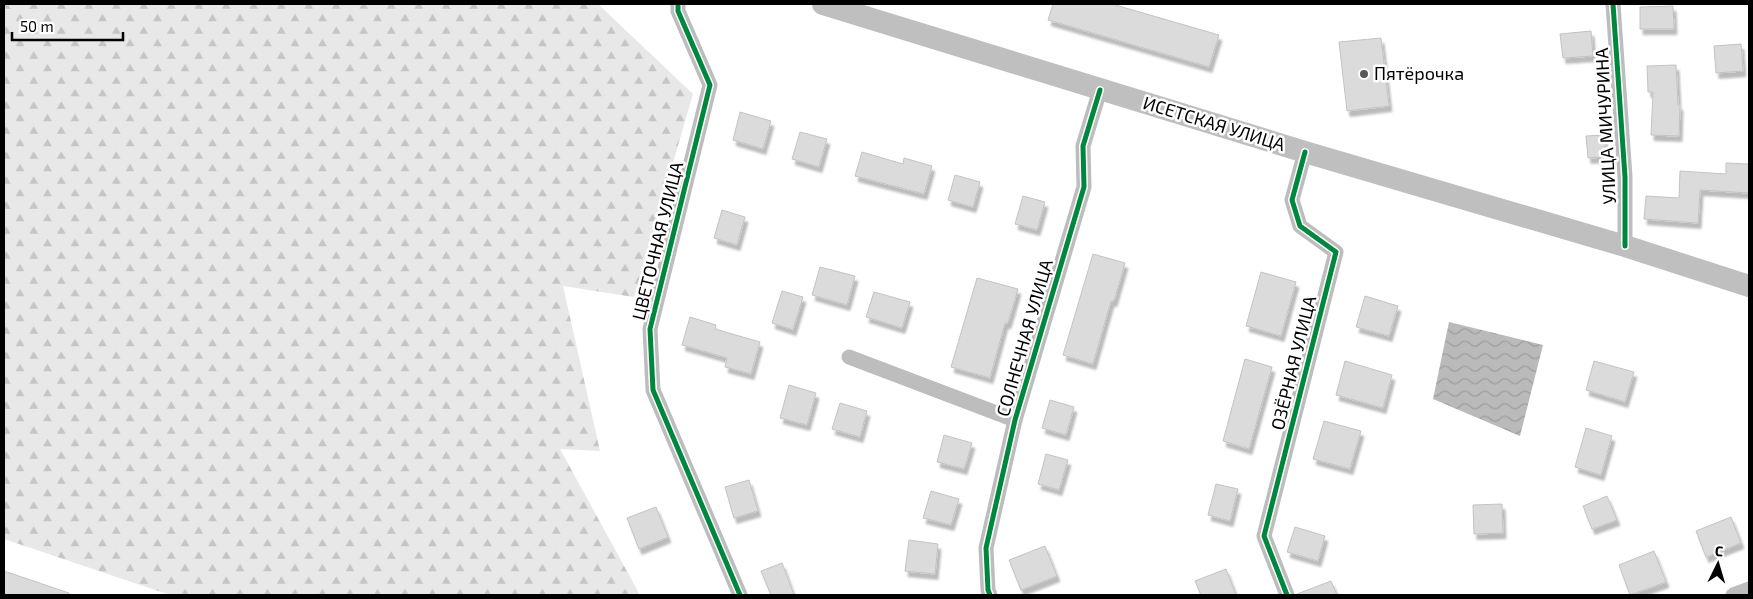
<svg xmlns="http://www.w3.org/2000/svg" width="1753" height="599" font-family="'Exo 2',sans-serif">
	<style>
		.forest { fill: url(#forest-firs) }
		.water { fill: url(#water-waves) }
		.building { fill: #dbdbdb; stroke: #c3c3c3; filter: url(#shadow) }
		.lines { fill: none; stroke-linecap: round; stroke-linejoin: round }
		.minor { stroke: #bdbdbd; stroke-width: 15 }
		.secondary { stroke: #bfbfbf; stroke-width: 22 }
		.cycleway-casing { stroke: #fff; stroke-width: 8 }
		.cycleway { stroke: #00873e; stroke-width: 5 }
		.poi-dot { fill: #595959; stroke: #fff; stroke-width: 2 }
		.labels { text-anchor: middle; stroke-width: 5; stroke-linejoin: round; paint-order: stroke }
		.poi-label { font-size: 18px; fill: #000; stroke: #fff; text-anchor: start }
		.street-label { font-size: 18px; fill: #000; stroke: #fff }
	</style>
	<defs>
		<pattern id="forest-firs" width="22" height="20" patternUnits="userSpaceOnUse" patternTransform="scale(1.25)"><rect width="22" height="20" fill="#e8e8e8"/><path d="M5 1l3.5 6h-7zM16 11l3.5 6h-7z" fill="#c5c5c5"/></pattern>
		<pattern id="water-waves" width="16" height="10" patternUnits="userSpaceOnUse" patternTransform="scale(1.25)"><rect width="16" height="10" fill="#bababa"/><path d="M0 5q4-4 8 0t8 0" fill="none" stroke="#9e9e9e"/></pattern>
		<filter id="shadow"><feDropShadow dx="3" dy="5.5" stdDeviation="1" flood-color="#0004"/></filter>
	</defs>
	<rect width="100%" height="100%" fill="#fff"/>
	<path class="forest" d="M 4,4 L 598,4 L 693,94 L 634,297 L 563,286 L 600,451 L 560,449 L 640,595 L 170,595 L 4,539 Z"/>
	<path class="water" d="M 1449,322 L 1543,345 L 1520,436 L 1433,399 Z"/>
	<path class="building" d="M 1053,4 L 1112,4 L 1219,35 L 1209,67 L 1048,20 Z
		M 1673,6 L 1674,29 L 1640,29 L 1640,7 Z
		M 1591,31 L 1593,56 L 1563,58 L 1560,34 Z
		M 1381,38 L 1389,106 L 1347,111 L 1339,42 Z
		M 1741,44 L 1743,71 L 1716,73 L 1714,46 Z
		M 1676,65 L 1678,105 L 1680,105 L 1679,136 L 1651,135 L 1653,92 L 1648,92 L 1647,66 Z
		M 740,112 L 771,121 L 763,149 L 733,140 Z
		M 800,132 L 827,139 L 819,167 L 792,159 Z
		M 1604,135 L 1606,157 L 1588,158 L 1586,136 Z
		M 862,152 L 903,164 L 904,158 L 932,166 L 924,194 L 855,176 Z
		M 1726,163 L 1749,164 L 1749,193 L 1700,190 L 1698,223 L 1644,219 L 1646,196 L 1679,198 L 1680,171 L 1726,174 Z
		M 955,175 L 980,182 L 973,207 L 948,200 Z
		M 1023,196 L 1045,202 L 1037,230 L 1015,224 Z
		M 722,210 L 745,217 L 737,245 L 714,238 Z
		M 1093,254 L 1125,263 L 1114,301 L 1111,301 L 1093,364 L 1063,355 Z
		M 820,267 L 855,276 L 847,305 L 812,295 Z
		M 1261,272 L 1296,282 L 1281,336 L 1246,326 Z
		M 977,278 L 1018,289 L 1008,323 L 1005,323 L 990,378 L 951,367 Z
		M 782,291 L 803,297 L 793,330 L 772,323 Z
		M 874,292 L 910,302 L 902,328 L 866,317 Z
		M 1365,296 L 1398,306 L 1389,336 L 1356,327 Z
		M 690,317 L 716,325 L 715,329 L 760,342 L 751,374 L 725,367 L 727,358 L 682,345 Z
		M 1245,359 L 1272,367 L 1249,449 L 1223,441 Z
		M 1345,361 L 1392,375 L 1383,408 L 1336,395 Z
		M 1594,361 L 1634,372 L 1625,402 L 1586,390 Z
		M 789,385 L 816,393 L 807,425 L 780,418 Z
		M 1050,400 L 1074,407 L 1066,435 L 1042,428 Z
		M 840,403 L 867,411 L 860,437 L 832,429 Z
		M 1324,421 L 1361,431 L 1350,469 L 1313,459 Z
		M 1586,428 L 1612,436 L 1601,475 L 1575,467 Z
		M 944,435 L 972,443 L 964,469 L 937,462 Z
		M 1046,454 L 1068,460 L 1059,490 L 1038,484 Z
		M 749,480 L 758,511 L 734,518 L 725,487 Z
		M 1216,484 L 1238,489 L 1230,521 L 1208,515 Z
		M 931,491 L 959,499 L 951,525 L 923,518 Z
		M 1607,496 L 1617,520 L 1592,529 L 1583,506 Z
		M 1502,504 L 1503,533 L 1474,534 L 1473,505 Z
		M 656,507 L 668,537 L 639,549 L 627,518 Z
		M 1731,517 L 1741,543 L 1706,557 L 1696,531 Z
		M 1295,527 L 1325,536 L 1318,561 L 1287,552 Z
		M 909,540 L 938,544 L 935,574 L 905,571 Z
		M 1045,546 L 1057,576 L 1021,590 L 1009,560 Z
		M 1654,551 L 1666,582 L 1630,595 L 1619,565 Z
		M 782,563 L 794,595 L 771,595 L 761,571 Z
		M 1226,569 L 1236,595 L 1201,595 L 1195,581 Z
		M 4,571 L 69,593 L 69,595 L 4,595 Z
		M 1331,581 L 1337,595 L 1297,595 L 1297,594 Z"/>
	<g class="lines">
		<path class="minor" d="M 678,4 L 678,11 L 710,85 L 650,329 L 653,390 L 740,595
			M 1613,4 L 1625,177 L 1625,246
			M 849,357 L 1015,420
			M 990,595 L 988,590 L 986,548 L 1015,420 L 1084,187 L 1083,146 L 1100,90
			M 1287,595 L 1264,536 L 1336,252 L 1300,226 L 1292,200 L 1305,152
			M 1733,595 L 1749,589"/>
		<path class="secondary" d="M 823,4 L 1305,152 L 1625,246 L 1749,286"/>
		<defs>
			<path id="cycleway" d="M 678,4 L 678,11 L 710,85 L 650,329 L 653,390 L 740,595
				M 1613,4 L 1625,177 L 1625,246
				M 990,595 L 988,590 L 986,548 L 1015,420 L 1084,187 L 1083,146 L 1100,90
				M 1287,595 L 1264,536 L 1336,252 L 1300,226 L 1292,200 L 1305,152"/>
		</defs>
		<use href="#cycleway" class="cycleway-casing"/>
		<use href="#cycleway" class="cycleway"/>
	</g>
	<circle class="poi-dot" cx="1364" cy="74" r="5"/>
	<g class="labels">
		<g class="poi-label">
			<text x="1374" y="80">Пятёрочка</text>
		</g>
		<g class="street-label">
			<text transform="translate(1214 124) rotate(17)" y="6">ИСЕТСКАЯ УЛИЦА</text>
			<text transform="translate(1606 126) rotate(-93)" y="6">УЛИЦА МИЧУРИНА</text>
			<text transform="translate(658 241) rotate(-76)" y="6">ЦВЕТОЧНАЯ УЛИЦА</text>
			<text transform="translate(1025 338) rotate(-74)" y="6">СОЛНЕЧНАЯ УЛИЦА</text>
			<text transform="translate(1294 363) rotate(-76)" y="6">ОЗЁРНАЯ УЛИЦА</text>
		</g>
	</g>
	<rect width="1753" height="599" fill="none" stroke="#000000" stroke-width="10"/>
	<g transform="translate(1718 564) rotate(5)" stroke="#ffffff" stroke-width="4" paint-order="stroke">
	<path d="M0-4L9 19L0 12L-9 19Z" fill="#000000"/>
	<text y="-8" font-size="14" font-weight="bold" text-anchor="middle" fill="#000000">С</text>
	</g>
	<path d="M12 32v8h111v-8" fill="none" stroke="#000000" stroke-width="2.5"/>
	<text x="20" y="32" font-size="15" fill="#000000" stroke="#ffffff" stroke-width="4" paint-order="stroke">50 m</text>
</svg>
